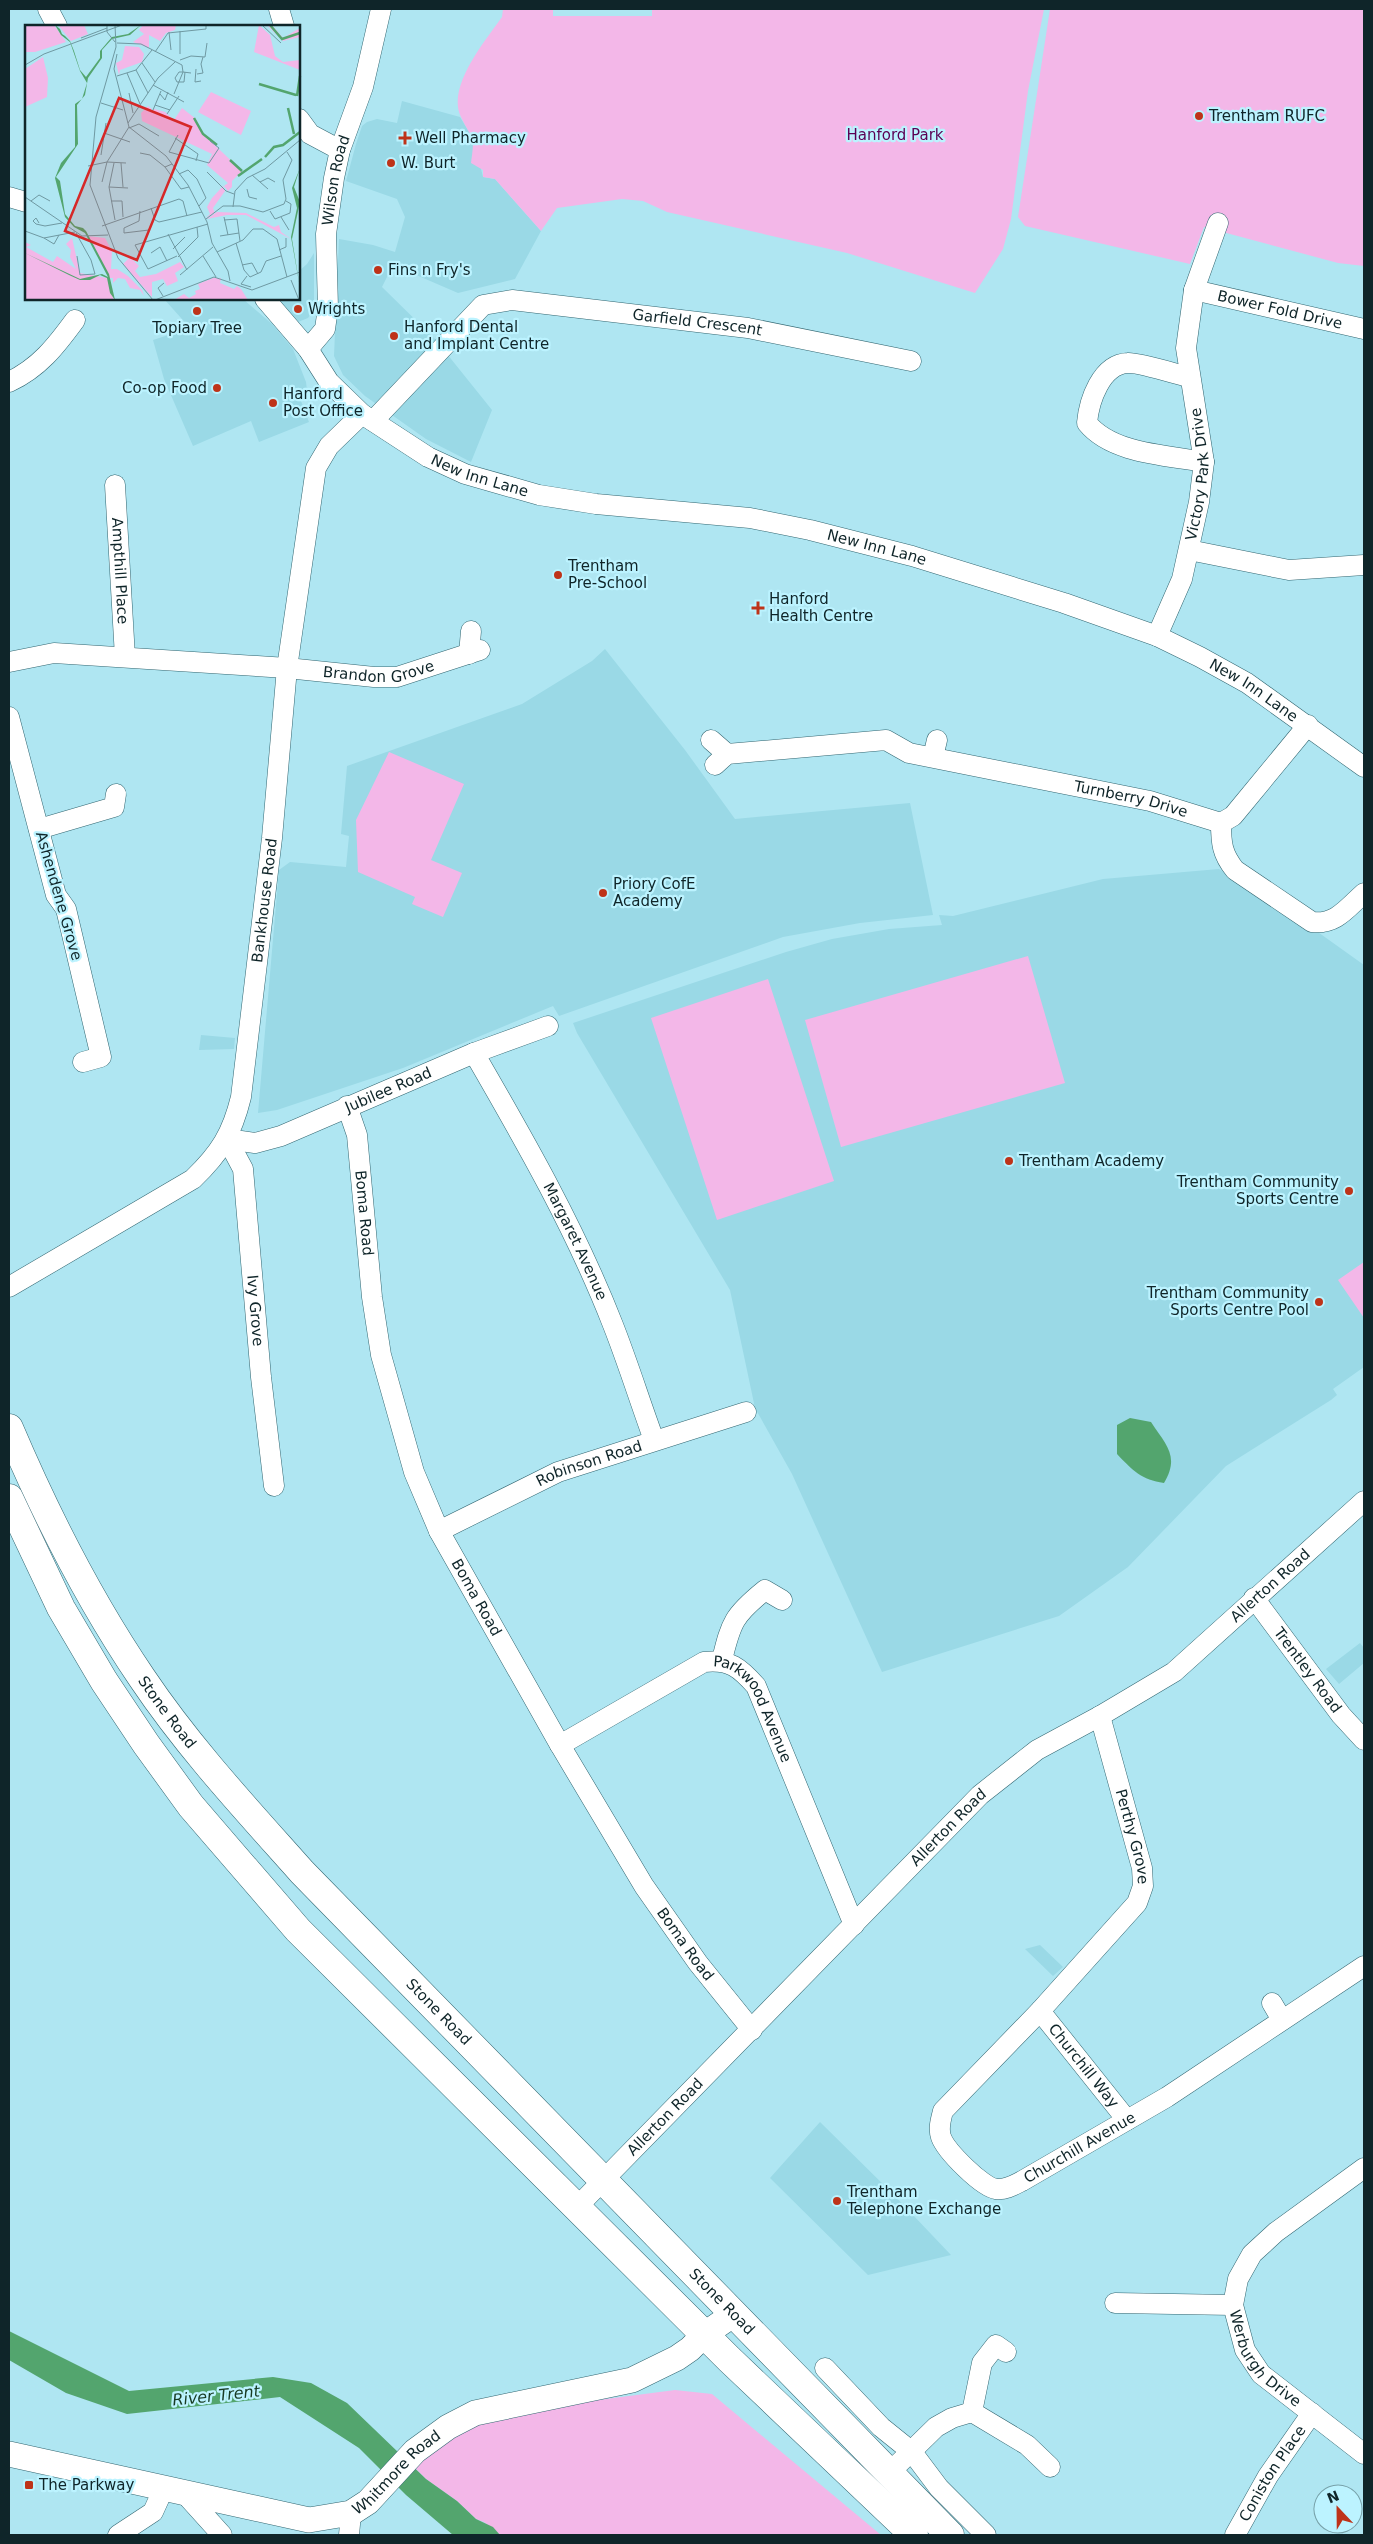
<svg xmlns="http://www.w3.org/2000/svg" width="1373" height="2544" font-family="'DejaVu Sans',sans-serif">
	<style>
		.built { fill: #9ad9e6 }
		.green { fill: #f3b7e8 }
		.water { fill: #53a56e }
		.lines { fill: none; stroke-linecap: round; stroke-linejoin: round }
		.minor-casing { stroke: #326671; stroke-width: 21 }
		.major-casing { stroke: #326671; stroke-width: 26 }
		.highway-casing { stroke: #326671; stroke-width: 29 }
		.minor { stroke: #fff; stroke-width: 20 }
		.major { stroke: #fff; stroke-width: 25 }
		.highway { stroke: #fff; stroke-width: 28 }
		.poi-dot { fill: #be3319; stroke: #bcf3ff; stroke-width: 2 }
		.labels { text-anchor: middle; stroke-width: 4.5; stroke-linejoin: round; paint-order: stroke }
		.poi-label { font-size: 15px; fill: #0f2529; stroke: #bcf3ff; text-anchor: start }
		.park-label { font-size: 15px; fill: #5b0154; stroke: #bcf3ff }
		.street-label { font-size: 15px; fill: #0f2529; stroke: #bcf3ff }
		.water-label { font-size: 16px; font-style: italic; fill: #183b24; stroke: #bcf3ff }
		.inset-river { fill: none; stroke: #53a56e; stroke-width: 2.5 }
		.inset-road { fill: none; stroke: #6f99a2; stroke-width: 1 }
		.view { fill: #d62828; fill-opacity: 0.15; stroke: #d62828; stroke-width: 2.5 }
		.inset-edge { fill: none; stroke: #0f2529; stroke-width: 2.5 }
	</style>
	<rect width="100%" height="100%" fill="#afe6f2"/>
	<path class="built" d="M 402,101 L 460,117 L 474,140 L 483,177 L 495,179 L 541,231 L 515,279 L 458,293 L 393,265 L 382,287 L 435,339 L 492,410 L 471,462 L 426,439 L 365,396 L 343,375 L 334,356 L 339,239 L 373,245 L 395,252 L 405,217 L 397,199 L 346,181 L 356,144 L 362,126 L 367,122 L 377,119 L 397,123 Z
		M 314,253 L 314,309 L 308,318 L 298,322 L 273,299 L 299,299 L 299,271 L 307,264 Z
		M 164,299 L 243,299 L 272,324 L 293,349 L 306,382 L 308,399 L 301,401 L 309,422 L 259,442 L 251,421 L 193,446 L 164,379 L 153,340 L 190,328 Z
		M 605,649 L 685,750 L 735,819 L 910,803 L 933,915 L 860,923 L 783,937 L 559,1016 L 553,1006 L 403,1068 L 277,1110 L 258,1113 L 279,870 L 290,862 L 346,867 L 349,836 L 341,834 L 347,766 L 522,704 L 592,661 Z
		M 1219,869 L 1315,930 L 1364,965 L 1364,1367 L 1333,1389 L 1337,1395 L 1331,1400 L 1226,1466 L 1128,1567 L 1059,1616 L 882,1672 L 792,1474 L 755,1408 L 730,1290 L 577,1033 L 573,1023 L 786,952 L 832,939 L 889,929 L 942,925 L 939,915 L 953,916 L 1103,879 Z
		M 201,1035 L 235,1038 L 234,1049 L 199,1050 Z
		M 1360,1643 L 1364,1648 L 1364,1663 L 1339,1684 L 1326,1669 Z
		M 1040,1945 L 1063,1967 L 1053,1976 L 1025,1949 Z
		M 820,2122 L 893,2194 L 951,2255 L 868,2275 L 770,2178 Z"/>
	<path class="green" d="M 503,9 L 553,9 L 553,16 L 652,16 L 652,9 L 1044,9 L 1028,91 L 1011,219 L 1003,249 L 975,293 L 847,253 L 667,212 L 643,201 L 622,199 L 557,208 L 541,231 L 495,179 L 483,177 L 483,170 L 471,163 C 475,133 473,142 461,117 C 446,87 486,40 502,17 Z
		M 1050,9 L 1364,9 L 1364,266 L 1338,263 L 1204,227 L 1190,264 L 1025,226 L 1018,217 Z
		M 389,752 L 464,784 L 431,860 L 462,873 L 443,917 L 412,904 L 415,897 L 358,872 L 356,820 Z
		M 1028,956 L 1065,1083 L 841,1147 L 805,1020 Z
		M 768,979 L 834,1181 L 717,1220 L 651,1018 Z
		M 1364,1262 L 1364,1318 L 1338,1280 Z
		M 675,2390 L 712,2394 L 881,2535 L 500,2535 L 484,2522 L 476,2519 L 457,2501 L 426,2479 L 414,2467 L 448,2439 L 479,2423 L 583,2402 Z"/>
	<path class="water" d="M 1130,1418 L 1151,1422 C 1166,1445 1180,1456 1164,1483 C 1142,1480 1132,1470 1117,1454 L 1117,1425 Z
		M 9,2331 L 129,2391 L 273,2377 L 311,2383 L 347,2403 L 426,2479 L 457,2501 L 476,2519 L 493,2527 L 500,2535 L 453,2535 L 406,2495 L 359,2448 L 280,2397 L 127,2414 L 66,2393 L 9,2360 Z"/>
	<g class="lines">
		<defs>
			<g id="minor">
				<path d="M 48,9 L 57,26"/>
				<path d="M 279,9 L 284,26"/>
				<path d="M 299,119 L 310,134 L 340,150"/>
				<path d="M 9,197 L 26,202"/>
				<path id="s1" d="M 1194,290 L 1364,329"/>
				<path id="s2" d="M 265,299 L 308,349 L 329,382 L 362,414 L 428,457 L 465,474 L 539,495 L 596,504 L 750,518 L 810,530 L 912,556 L 1064,603 L 1157,636 L 1200,657 L 1247,683 L 1364,767"/>
				<path id="s3" d="M 308,349 L 325,329 L 328,308 L 326,234 L 334,178 L 340,150 L 363,87 L 381,9"/>
				<path d="M 1189,377 C 1176,374 1138,362 1128,363 C 1101,364 1089,401 1087,423 C 1112,454 1167,455 1204,462"/>
				<path d="M 9,382 C 39,368 56,346 75,320"/>
				<path id="s4" d="M 373,421 L 483,305 L 512,300 L 748,328 L 911,361"/>
				<path id="s5" d="M 115,485 L 125,657"/>
				<path d="M 1189,550 L 1289,570 L 1364,565"/>
				<path id="s6" d="M 1157,636 L 1182,579 L 1199,502 L 1204,462 L 1186,348 L 1194,290 L 1218,223"/>
				<path d="M 469,654 L 471,631"/>
				<path id="s7" d="M 9,662 L 54,653 L 287,668 L 374,677 L 397,677 L 480,650"/>
				<path d="M 9,717 L 56,895 L 66,909 L 101,1057 L 83,1062"/>
				<path d="M 711,740 L 727,754"/>
				<path d="M 933,757 L 937,740"/>
				<path id="s8" d="M 715,765 L 727,754 L 886,740 L 909,753 L 1150,801 L 1221,823 L 1233,816 L 1308,725"/>
				<path d="M 1221,823 C 1221,843 1222,854 1235,870 L 1312,922 C 1336,925 1347,908 1364,893"/>
				<path d="M 39,829 L 114,807 L 116,794"/>
				<path id="s9" d="M 474,1053 C 525,1141 576,1230 613,1325 C 628,1363 640,1402 654,1440"/>
				<path id="s10" d="M 347,1106 L 357,1135 L 372,1297 L 381,1355 L 414,1472 L 439,1531 L 560,1745 L 644,1886 L 698,1963 L 752,2030"/>
				<path id="s11" d="M 227,1139 L 243,1169 L 261,1377 L 274,1486"/>
				<path id="s12" d="M 227,1139 L 255,1143 L 281,1136 L 474,1053 L 548,1026"/>
				<path id="s13" d="M 9,1287 L 193,1179 C 220,1153 232,1134 241,1097 L 272,838 L 287,668 L 316,468 L 329,446 L 362,414"/>
				<path id="s14" d="M 439,1531 L 558,1472 L 746,1412"/>
				<path id="s15" d="M 1254,1598 L 1341,1715 L 1364,1740"/>
				<path d="M 722,1660 C 731,1622 734,1615 765,1590 L 782,1600"/>
				<path id="s16" d="M 1100,1716 L 1142,1868 L 1143,1886 L 1137,1903 L 1040,2011 L 943,2111 C 941,2119 938,2128 941,2137 C 946,2151 982,2187 996,2189 C 1006,2190 1014,2185 1022,2181 L 1167,2097 L 1364,1966"/>
				<path id="s17" d="M 560,1745 L 704,1662 C 730,1659 740,1668 756,1686 L 854,1925"/>
				<path d="M 1272,2003 L 1282,2020"/>
				<path id="s18" d="M 1040,2011 L 1127,2120"/>
				<path id="s19" d="M 1364,2168 L 1276,2232 L 1252,2254 L 1238,2279 L 1233,2305 L 1245,2350 L 1261,2374 L 1364,2454"/>
				<path id="s20" d="M 577,2207 L 980,1795 L 1037,1750 L 1100,1716 L 1174,1672 L 1364,1501"/>
				<path d="M 1115,2303 L 1233,2305"/>
				<path d="M 825,2368 L 881,2427 L 912,2452 L 939,2488 L 986,2535"/>
				<path d="M 972,2412 L 982,2363 L 996,2345 L 1006,2352"/>
				<path d="M 889,2473 L 936,2427 L 952,2418 L 972,2412 L 1027,2445 L 1050,2467"/>
				<path d="M 185,2494 L 222,2535"/>
				<path d="M 118,2535 L 153,2512 L 163,2490"/>
				<path d="M 349,2535 L 351,2513"/>
				<path id="s21" d="M 1235,2535 L 1268,2476 L 1312,2413"/>
			</g>
			<g id="major">
				<path id="s22" d="M 9,2454 L 309,2520 L 351,2513 L 368,2502 L 415,2451 L 448,2427 L 475,2413 L 632,2380 L 677,2358 L 690,2349 L 705,2334 L 734,2314"/>
			</g>
			<g id="highway">
				<path id="s23" d="M 9,1428 C 46,1515 89,1600 142,1678 C 189,1748 246,1809 302,1872 L 950,2535"/>
				<path d="M 9,1498 L 61,1608 L 104,1681 L 146,1744 L 191,1806 L 298,1930 L 729,2359 L 914,2535"/>
			</g>
		</defs>
		<use href="#minor" class="minor-casing"/>
		<use href="#major" class="major-casing"/>
		<use href="#highway" class="highway-casing"/>
		<use href="#minor" class="minor"/>
		<use href="#major" class="major"/>
		<use href="#highway" class="highway"/>
	</g>
	<g class="poi-dot">
		<circle cx="1199" cy="116" r="5"/>
		<path d="M402.5 130.5h5v5h5v5h-5v5h-5v-5h-5v-5h5z"/>
		<circle cx="391" cy="163" r="5"/>
		<circle cx="378" cy="270" r="5"/>
		<circle cx="298" cy="309" r="5"/>
		<circle cx="197" cy="311" r="5"/>
		<circle cx="394" cy="336" r="5"/>
		<circle cx="217" cy="388" r="5"/>
		<circle cx="273" cy="403" r="5"/>
		<circle cx="558" cy="575" r="5"/>
		<path d="M755.5 600.5h5v5h5v5h-5v5h-5v-5h-5v-5h5z"/>
		<circle cx="603" cy="893" r="5"/>
		<circle cx="1009" cy="1161" r="5"/>
		<circle cx="1349" cy="1191" r="5"/>
		<circle cx="1319" cy="1302" r="5"/>
		<circle cx="837" cy="2201" r="5"/>
		<rect x="24" y="2480" width="10" height="10" rx="2.5"/>
	</g>
	<g class="labels">
		<g class="poi-label">
			<text x="1209" y="121">Trentham RUFC</text>
			<text x="415" y="143">Well Pharmacy</text>
			<text x="401" y="168">W. Burt</text>
			<text x="388" y="275">Fins n Fry's</text>
			<text x="308" y="314">Wrights</text>
			<text x="404" y="332">Hanford Dental<tspan x="404" dy="17">and Implant Centre</tspan></text>
			<text x="197" y="333" text-anchor="middle">Topiary Tree</text>
			<text x="207" y="393" text-anchor="end">Co-op Food</text>
			<text x="283" y="399">Hanford<tspan x="283" dy="17">Post Office</tspan></text>
			<text x="568" y="571">Trentham<tspan x="568" dy="17">Pre-School</tspan></text>
			<text x="769" y="604">Hanford<tspan x="769" dy="17">Health Centre</tspan></text>
			<text x="613" y="889">Priory CofE<tspan x="613" dy="17">Academy</tspan></text>
			<text x="1019" y="1166">Trentham Academy</text>
			<text x="1339" y="1187" text-anchor="end">Trentham Community<tspan x="1339" dy="17">Sports Centre</tspan></text>
			<text x="1309" y="1298" text-anchor="end">Trentham Community<tspan x="1309" dy="17">Sports Centre Pool</tspan></text>
			<text x="847" y="2197">Trentham<tspan x="847" dy="17">Telephone Exchange</tspan></text>
			<text x="39" y="2490">The Parkway</text>
		</g>
		<g class="park-label">
			<text x="895" y="140">Hanford Park</text>
		</g>
		<g class="street-label">
			<text dy="5" stroke="none"><textPath href="#s3" startOffset="176">Wilson Road</textPath></text>
			<text dy="5" stroke="none"><textPath href="#s1" startOffset="88">Bower Fold Drive</textPath></text>
			<text dy="5" stroke="none"><textPath href="#s4" startOffset="376">Garfield Crescent</textPath></text>
			<text dy="5" stroke="none"><textPath href="#s2" startOffset="285">New Inn Lane</textPath></text>
			<text dy="5" stroke="none"><textPath href="#s6" startOffset="169">Victory Park Drive</textPath></text>
			<text dy="5" stroke="none"><textPath href="#s2" startOffset="690">New Inn Lane</textPath></text>
			<text dy="5" stroke="none"><textPath href="#s5" startOffset="86">Ampthill Place</textPath></text>
			<text dy="5" stroke="none"><textPath href="#s7" startOffset="372">Brandon Grove</textPath></text>
			<text dy="5" stroke="none"><textPath href="#s2" startOffset="1095">New Inn Lane</textPath></text>
			<text dy="5" stroke="none"><textPath href="#s8" startOffset="429">Turnberry Drive</textPath></text>
			<text transform="translate(59 896) rotate(74)" y="5">Ashendene Grove</text>
			<text dy="5" stroke="none"><textPath href="#s13" startOffset="508">Bankhouse Road</textPath></text>
			<text dy="5" stroke="none"><textPath href="#s12" startOffset="172">Jubilee Road</textPath></text>
			<text dy="5" stroke="none"><textPath href="#s10" startOffset="109">Boma Road</textPath></text>
			<text dy="5" stroke="none"><textPath href="#s9" startOffset="214">Margaret Avenue</textPath></text>
			<text dy="5" stroke="none"><textPath href="#s11" startOffset="176">Ivy Grove</textPath></text>
			<text dy="5" stroke="none"><textPath href="#s14" startOffset="165">Robinson Road</textPath></text>
			<text dy="5" stroke="none"><textPath href="#s20" startOffset="936">Allerton Road</textPath></text>
			<text dy="5" stroke="none"><textPath href="#s10" startOffset="514">Boma Road</textPath></text>
			<text dy="5" stroke="none"><textPath href="#s15" startOffset="90">Trentley Road</textPath></text>
			<text dy="5" stroke="none"><textPath href="#s23" startOffset="326">Stone Road</textPath></text>
			<text dy="5" stroke="none"><textPath href="#s17" startOffset="242">Parkwood Avenue</textPath></text>
			<text dy="5" stroke="none"><textPath href="#s20" startOffset="531">Allerton Road</textPath></text>
			<text dy="5" stroke="none"><textPath href="#s16" startOffset="125">Perthy Grove</textPath></text>
			<text dy="5" stroke="none"><textPath href="#s10" startOffset="919">Boma Road</textPath></text>
			<text dy="5" stroke="none"><textPath href="#s23" startOffset="731">Stone Road</textPath></text>
			<text dy="5" stroke="none"><textPath href="#s18" startOffset="70">Churchill Way</textPath></text>
			<text dy="5" stroke="none"><textPath href="#s20" startOffset="126">Allerton Road</textPath></text>
			<text dy="5" stroke="none"><textPath href="#s16" startOffset="676">Churchill Avenue</textPath></text>
			<text dy="5" stroke="none"><textPath href="#s23" startOffset="1136">Stone Road</textPath></text>
			<text dy="5" stroke="none"><textPath href="#s19" startOffset="261">Werburgh Drive</textPath></text>
			<text dy="5" stroke="none"><textPath href="#s22" startOffset="411">Whitmore Road</textPath></text>
			<text dy="5" stroke="none"><textPath href="#s21" startOffset="72">Coniston Place</textPath></text>
		</g>
		<g class="water-label">
			<text transform="translate(216 2395) rotate(-6)" y="6">River Trent</text>
		</g>
	</g>
	<g transform="translate(25 25)">
		<rect width="275" height="275" fill="#afe6f2"/>
		<path d="M 0,0 L 29,0 L 41,17 L 10,27 L 0,27 ZM 33,0 L 59,0 L 63,9 L 46,16 ZM 118,0 L 151,0 L 150,5 L 141,8 L 135,16 L 124,10 L 124,23 L 108,17 L 119,9 L 114,5 ZM 234,0 L 245,10 L 250,31 L 258,37 L 275,35 L 275,45 L 229,27 ZM 247,0 L 258,13 L 275,3 L 275,12 L 258,16 L 243,1 ZM 100,21 L 114,22 L 119,29 L 117,37 L 95,45 L 94,50 L 91,38 L 97,35 ZM 18,32 L 23,53 L 22,72 L 0,82 L 0,44 ZM 186,67 L 226,86 L 216,110 L 173,87 ZM 123,81 L 127,84 L 123,86 L 128,87 L 129,84 L 140,87 L 149,95 L 157,83 L 171,94 L 177,108 L 217,146 L 207,156 L 207,162 L 203,166 L 199,161 L 203,158 L 182,140 L 187,129 L 117,96 L 116,88 ZM 198,161 L 200,166 L 188,183 L 190,188 L 181,193 L 185,189 L 182,182 L 187,173 ZM 192,187 L 221,188 L 249,202 L 254,200 L 256,207 L 266,214 L 221,190 L 202,190 L 182,194 ZM 63,211 L 80,213 L 87,226 L 86,244 L 92,244 L 103,251 L 117,265 L 119,271 L 115,265 L 105,263 L 100,254 L 93,253 L 88,258 L 88,253 L 84,253 ZM 47,213 L 55,248 L 82,253 L 89,275 L 0,275 L 0,217 L 6,220 L 1,222 L 28,237 L 32,231 L 51,244 L 45,232 L 46,225 L 41,219 ZM 105,232 L 114,241 L 110,246 L 115,252 L 131,249 L 155,237 L 159,242 L 150,248 L 153,256 L 142,261 L 138,254 L 127,257 L 127,272 L 98,239 ZM 188,253 L 196,253 L 195,258 L 209,264 L 212,261 L 216,264 L 223,275 L 149,275 L 159,269 L 164,273 L 171,269 L 170,266 L 175,264 L 173,259 Z" fill="#f3b7e8"/>
		<path d="M 30,0 L 35,4 L 37,9 L 40,11 L 45,16 L 49,26 L 55,45 L 61,52 L 75,33 L 75,26 L 87,12 L 103,9 L 116,0 L 105,10 L 87,14 L 77,25 L 77,33 L 63,53 L 60,70 L 52,80 L 53,119 L 31,152 L 35,156 L 40,189 L 50,201 L 58,203 L 61,206 L 84,249 L 90,275 L 85,268 L 82,253 L 75,250 L 65,255 L 55,255 L 44,250 L 0,228 L 55,254 L 77,249 L 83,252 L 60,208 L 49,202 L 40,192 L 30,153 L 36,138 L 50,122 L 50,79 L 57,74 L 62,58 L 55,46 L 45,17 L 36,10 ZM 275,143 L 269,162 L 275,177 L 267,214 L 275,263 L 266,212 L 272,183 L 267,163 Z" fill="#53a56e"/>
		<path class="inset-river" d="M 245,0 L 257,14 L 275,8M 234,59 L 271,70M 272,71 L 275,51M 263,83 L 269,109M 169,93 L 178,109 L 192,120M 240,132 L 249,122 L 258,120 L 275,107M 205,135 L 217,146M 213,151 L 237,134"/>
		<path class="inset-road" d="M 82,0 L 82,7 L 90,17M 90,0 L 91,22 L 71,92 L 65,160 L 93,233 L 128,275M 237,0 L 256,18M 144,7 L 146,25M 56,13 L 82,3M 92,18 L 116,19 L 157,40 L 158,47 L 149,69M 130,27 L 143,8 L 181,4 L 181,0M 92,29 L 89,44 L 104,102 L 141,131 L 163,160 L 182,197 L 187,218 L 203,246 L 205,256M 155,29 L 155,6M 155,35 L 166,31 L 180,32 L 182,18M 117,38 L 130,57M 0,40 L 19,29 L 97,0M 171,44 L 170,57 L 176,56M 111,45 L 123,68M 160,47 L 159,57 L 152,57 L 150,53 L 154,47 L 158,47 L 166,48M 102,48 L 115,79M 172,49 L 178,48 L 176,39 L 178,32M 92,51 L 111,45 L 127,25M 128,60 L 159,77M 104,68 L 108,88M 135,69 L 140,75 L 143,67M 76,78 L 98,85M 130,80 L 145,85M 128,85 L 136,66M 142,89 L 154,71M 103,98 L 133,53 L 150,37M 104,103 L 114,99 L 134,111M 79,108 L 105,117M 150,113 L 173,129 L 171,136M 144,127 L 184,138 L 194,123 L 185,116M 144,127 L 153,110M 115,128 L 125,130 L 140,142 L 147,139M 76,130 L 81,98M 89,138 L 84,162 L 90,195M 96,138 L 98,162M 63,141 L 82,137 L 104,102M 140,142 L 156,164 L 164,162M 182,147 L 201,166 L 209,169M 154,149 L 163,145 L 172,154 L 181,173 L 174,181M 227,150 L 243,164M 77,157 L 82,137 L 101,138M 235,157 L 243,153 L 250,157M 84,162 L 103,163M 222,164 L 224,172 L 232,174M 0,172 L 57,211 L 83,210M 6,176 L 14,170 L 25,176M 86,176 L 97,176 L 98,192M 208,182 L 210,166 L 222,153 L 240,144 L 275,115M 126,183 L 130,195 L 134,197 L 177,187M 115,186 L 114,196 L 99,203 L 99,208 L 124,205M 245,186 L 250,194 L 265,188 L 266,179 L 261,176M 275,191 L 275,217M 199,192 L 203,210M 256,192 L 264,205M 181,194 L 198,181 L 215,181 L 238,187 L 259,179 L 261,174 L 258,155 L 267,135 L 262,127M 199,195 L 212,194 L 215,216M 14,198 L 11,193 L 8,196 L 11,199 L 20,201 L 37,198M 77,201 L 154,174 L 158,176 L 162,191M 0,206 L 19,213 L 50,207M 51,208 L 66,235 L 70,249 L 55,250 L 52,231M 143,209 L 162,245M 195,211 L 214,208M 19,213 L 29,219 L 34,210M 211,218 L 219,245 L 225,252 L 236,247 L 241,236 L 256,231M 148,224 L 160,212M 254,225 L 261,222 L 261,213M 192,227 L 218,215 L 228,204 L 238,204 L 252,214 L 262,252M 126,228 L 135,222 L 142,236M 152,231 L 123,244 L 110,220 L 183,199M 178,231 L 191,252M 153,232 L 173,212 L 172,202M 217,240 L 227,238 L 233,249M 155,250 L 188,222M 222,251 L 216,259 L 226,262M 266,255 L 274,275M 138,271 L 133,263 L 139,258M 130,275 L 189,252 L 227,265 L 275,247"/>
		<path class="view" d="M 94,73 L 166,102 L 112,235 L 40,206 Z"/>
		<rect width="275" height="275" class="inset-edge"/>
	</g>
	<rect width="1373" height="2544" fill="none" stroke="#0f2529" stroke-width="20"/>
	<g transform="translate(1338 2509) rotate(338)"><circle r="24" fill="#bcf3ff" stroke="#77a1a9"/>
	<path d="M0-4L9 19L0 12L-9 19Z" fill="#be3319"/>
	<text y="-8" font-size="14" font-weight="bold" text-anchor="middle" fill="#0f2529">N</text>
	</g>
</svg>
